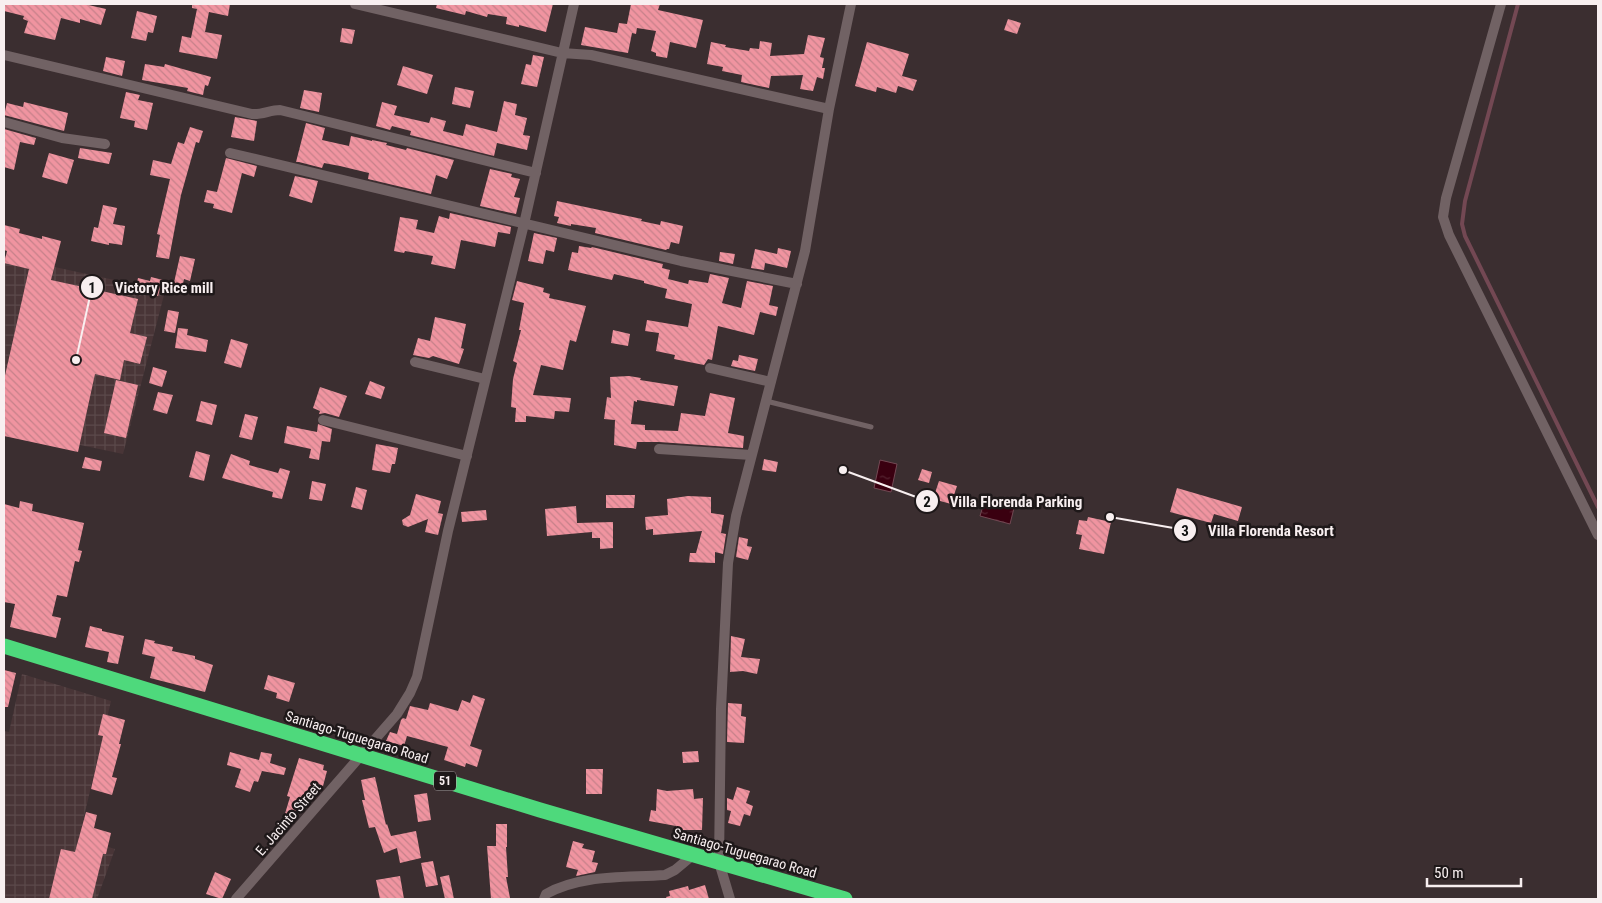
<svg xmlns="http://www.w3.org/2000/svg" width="1602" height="903" font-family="'Roboto Condensed',sans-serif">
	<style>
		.industrial { fill: url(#industrial-grid) }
		.water { fill: url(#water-ripples); stroke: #734853 }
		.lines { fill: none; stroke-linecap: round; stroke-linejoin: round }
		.stream { stroke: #734853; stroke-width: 4 }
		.building { fill: url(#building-back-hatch) }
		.lane { stroke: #716264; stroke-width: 5 }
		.street { stroke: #716264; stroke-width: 10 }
		.highway { stroke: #4ed97c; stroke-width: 15 }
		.labels { text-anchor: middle; stroke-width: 5; stroke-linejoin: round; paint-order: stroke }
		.shield { fill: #1e1819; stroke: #b7aeb0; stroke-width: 1 }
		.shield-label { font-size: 12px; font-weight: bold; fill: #f8eff0 }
		.street-label { font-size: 14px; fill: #f8eff0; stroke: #1e1819 }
		.leader { fill: none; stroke: #f8eff0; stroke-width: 2 }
		.callout-dot { fill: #f8eff0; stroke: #1e1819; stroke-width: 2 }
		.mark-label { font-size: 15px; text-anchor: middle; font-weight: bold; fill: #111 }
		.callout-label { font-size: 15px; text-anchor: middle; font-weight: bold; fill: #f8eff0; stroke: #1e1819; stroke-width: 5; stroke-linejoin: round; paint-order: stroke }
	</style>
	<defs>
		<pattern id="industrial-grid" width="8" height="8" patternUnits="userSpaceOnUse" patternTransform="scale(1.25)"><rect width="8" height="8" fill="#493537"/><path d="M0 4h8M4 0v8" fill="none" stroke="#5b494a"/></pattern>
		<pattern id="water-ripples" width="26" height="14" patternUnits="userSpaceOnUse" patternTransform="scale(1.25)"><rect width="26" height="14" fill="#3a0010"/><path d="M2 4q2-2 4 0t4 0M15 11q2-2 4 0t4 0" fill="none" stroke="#572633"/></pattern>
		<pattern id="building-back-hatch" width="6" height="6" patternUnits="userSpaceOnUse" patternTransform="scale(1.25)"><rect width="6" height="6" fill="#f094a0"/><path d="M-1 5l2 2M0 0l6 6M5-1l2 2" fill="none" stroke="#c6818a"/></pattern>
	</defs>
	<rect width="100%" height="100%" fill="#3b2e30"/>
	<path class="industrial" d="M 4,256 L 165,291 L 123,454 L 4,429 Z
		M 22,674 L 111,701 L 79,838 L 115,849 L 97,899 L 4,899 L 4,731 L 9,732 Z"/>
	<path class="water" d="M 880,460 L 897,464 L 891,492 L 874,488 Z
		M 986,496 L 1015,504 L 1010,524 L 980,516 Z"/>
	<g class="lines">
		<path class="stream" d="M 1518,4 L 1465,201 L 1462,224 L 1465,236 L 1598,507"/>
	</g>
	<path class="building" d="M 4,4 L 84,4 L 106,9 L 101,25 L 80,19 L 80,23 L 61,18 L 55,40 L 24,33 L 28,21 L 23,19 L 24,16 L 4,11 Z
		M 192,4 L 230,4 L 228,16 L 209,12 L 205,32 L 222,35 L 217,59 L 179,52 L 182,36 L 191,38 L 197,9 L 192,8 Z
		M 437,4 L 553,4 L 546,32 L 519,25 L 519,27 L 506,24 L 507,17 L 488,14 L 487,17 L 466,11 L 465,15 L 436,8 Z
		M 631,4 L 660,4 L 658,10 L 703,20 L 696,48 L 670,42 L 667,58 L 656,56 L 656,53 L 651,51 L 656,31 L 637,28 L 636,34 L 632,33 L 628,53 L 581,45 L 585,27 L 617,33 L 619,23 L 627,24 Z
		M 137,11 L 157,16 L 153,33 L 148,32 L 146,41 L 131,38 Z
		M 1008,19 L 1021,23 L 1017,34 L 1004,30 Z
		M 342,28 L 355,30 L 352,44 L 340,42 Z
		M 808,35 L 825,38 L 820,57 L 824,58 L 822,68 L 825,68 L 823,79 L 817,77 L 813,91 L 800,89 L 803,75 L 771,76 L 769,88 L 741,82 L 742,75 L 722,71 L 723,67 L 707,64 L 711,42 L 726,45 L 725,47 L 749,51 L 750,48 L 759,49 L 760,41 L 772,43 L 770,56 L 804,54 Z
		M 867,42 L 909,54 L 902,76 L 917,80 L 913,91 L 898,86 L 896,93 L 877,87 L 876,92 L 855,86 Z
		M 533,55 L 544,57 L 537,87 L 521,84 L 526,64 L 531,65 Z
		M 106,57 L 125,61 L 122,76 L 103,71 Z
		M 145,64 L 164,67 L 165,64 L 211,77 L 208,86 L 205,85 L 203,95 L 187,91 L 188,88 L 142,80 Z
		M 403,66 L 433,75 L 427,94 L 397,85 Z
		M 455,87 L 474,91 L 470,108 L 452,104 Z
		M 304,90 L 322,93 L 319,112 L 300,108 Z
		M 126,92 L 140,95 L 138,100 L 153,103 L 147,130 L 134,127 L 135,121 L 120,118 Z
		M 504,101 L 517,104 L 515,115 L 527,118 L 523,135 L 530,136 L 527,150 L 497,143 L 494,156 L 410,135 L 411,131 L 392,126 L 390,130 L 376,126 L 382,102 L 397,106 L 394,115 L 429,123 L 431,117 L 446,121 L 443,131 L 463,136 L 466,124 L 497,132 Z
		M 24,102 L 68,113 L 64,131 L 4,115 L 7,103 L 23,107 Z
		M 235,117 L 257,121 L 254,141 L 231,137 Z
		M 306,123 L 325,128 L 322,140 L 349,146 L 351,136 L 372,141 L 372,140 L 387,143 L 386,145 L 406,150 L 407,148 L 454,160 L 447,179 L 436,175 L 431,194 L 368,179 L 369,173 L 340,166 L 324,163 L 322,168 L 299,162 L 296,162 Z
		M 190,127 L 203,131 L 199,143 L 196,142 L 181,195 L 169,259 L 156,257 L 160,235 L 157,234 L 170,179 L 150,175 L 153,160 L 171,164 L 178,142 L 184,144 Z
		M 4,129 L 36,138 L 34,145 L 20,142 L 14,170 L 4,167 Z
		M 80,148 L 112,153 L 109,164 L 78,158 Z
		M 49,153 L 74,160 L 67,184 L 42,177 Z
		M 226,158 L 257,166 L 254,177 L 242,173 L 232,213 L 213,208 L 214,204 L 204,202 L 207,190 L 217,192 Z
		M 490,169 L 512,174 L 511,177 L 520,179 L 514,197 L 520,198 L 516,214 L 480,206 Z
		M 295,176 L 318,181 L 312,203 L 289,196 Z
		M 557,201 L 642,219 L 641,221 L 660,225 L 661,221 L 683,226 L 679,244 L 671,242 L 669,249 L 667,249 L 666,250 L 595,233 L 596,228 L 571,224 L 571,226 L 557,223 L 559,217 L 554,216 Z
		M 103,205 L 117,208 L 113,224 L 125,226 L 122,245 L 109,243 L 109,245 L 91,241 L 94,227 L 98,228 Z
		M 450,213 L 511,227 L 510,234 L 498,232 L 495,247 L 461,240 L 455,269 L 431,264 L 433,256 L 405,251 L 404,253 L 394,251 L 400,217 L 418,220 L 416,229 L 434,233 L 439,216 L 449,219 Z
		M 4,225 L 20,229 L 19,233 L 42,239 L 42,236 L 61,241 L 51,280 L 138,299 L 130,333 L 147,337 L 140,364 L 124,360 L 120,380 L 95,374 L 78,452 L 4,436 L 4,380 L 29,269 L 4,263 L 7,251 L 4,250 Z
		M 534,233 L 557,238 L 554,252 L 546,250 L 543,264 L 528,261 Z
		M 579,246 L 591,248 L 592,247 L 663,264 L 662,268 L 670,270 L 668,279 L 688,284 L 689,280 L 708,283 L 710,274 L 729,278 L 722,303 L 741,308 L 747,281 L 773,286 L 769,305 L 778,307 L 776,316 L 760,312 L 754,335 L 718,326 L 712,360 L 708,359 L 704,365 L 674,359 L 675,355 L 656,351 L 659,333 L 645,331 L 647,320 L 688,327 L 692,304 L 665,298 L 667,289 L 644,283 L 644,281 L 614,274 L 612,280 L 568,270 L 572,252 L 578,253 Z
		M 778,248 L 791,251 L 787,268 L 765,263 L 764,270 L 751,268 L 755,249 L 777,254 Z
		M 720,252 L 735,254 L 733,264 L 719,261 Z
		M 180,256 L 195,259 L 190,281 L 184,279 L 182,289 L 173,287 Z
		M 151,277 L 163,280 L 158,296 L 135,290 L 138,278 L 150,281 Z
		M 517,281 L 544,288 L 543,292 L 550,294 L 549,298 L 586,306 L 576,342 L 570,340 L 563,370 L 541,365 L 533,395 L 571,398 L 569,412 L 555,411 L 554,419 L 526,416 L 526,422 L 515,422 L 516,408 L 511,407 L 513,379 L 517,363 L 513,361 L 521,330 L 519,330 L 524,303 L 512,300 Z
		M 168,310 L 179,312 L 175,333 L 164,331 Z
		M 435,317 L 466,324 L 461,348 L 464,349 L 459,364 L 433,356 L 429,358 L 413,355 L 418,338 L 430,341 Z
		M 178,328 L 188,329 L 187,335 L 208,340 L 206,352 L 175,348 Z
		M 613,330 L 630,334 L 628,346 L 611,343 Z
		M 231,339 L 248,344 L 241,368 L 224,363 Z
		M 739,355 L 758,359 L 755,371 L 731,366 L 733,360 L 738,361 Z
		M 153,367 L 167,371 L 162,387 L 149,383 Z
		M 629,376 L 641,378 L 640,380 L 678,386 L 674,406 L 637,400 L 637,402 L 634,401 L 631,424 L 645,425 L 645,430 L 678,431 L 681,413 L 705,416 L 710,393 L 735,398 L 728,433 L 744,436 L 743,448 L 659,442 L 637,442 L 636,449 L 614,445 L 615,420 L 604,419 L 607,397 L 611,398 L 610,377 Z
		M 116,380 L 138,385 L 126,438 L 104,433 Z
		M 370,381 L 385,387 L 381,399 L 365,394 Z
		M 320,387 L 347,396 L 339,417 L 325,413 L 319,414 L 320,411 L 313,408 Z
		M 158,392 L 173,395 L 167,414 L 153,410 Z
		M 201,401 L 217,405 L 212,425 L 196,421 Z
		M 245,414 L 258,417 L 252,440 L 239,437 Z
		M 318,424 L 332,429 L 330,442 L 322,441 L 319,460 L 309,458 L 311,449 L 284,443 L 287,426 L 317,432 Z
		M 376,444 L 398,448 L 395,464 L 392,464 L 390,473 L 372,470 Z
		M 196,451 L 210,455 L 204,481 L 189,477 Z
		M 231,454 L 250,461 L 249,465 L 278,473 L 280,468 L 290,471 L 282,499 L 272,497 L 273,492 L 222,478 Z
		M 85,457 L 102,461 L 100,471 L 82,468 Z
		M 764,459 L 778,462 L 776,472 L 762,470 Z
		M 922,469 L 932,472 L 929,483 L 918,480 Z
		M 312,481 L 326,484 L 322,501 L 309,499 Z
		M 939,481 L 957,486 L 951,504 L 933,499 Z
		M 356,487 L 367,490 L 362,510 L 351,507 Z
		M 1177,488 L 1242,507 L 1238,521 L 1214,514 L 1211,523 L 1170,512 Z
		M 416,494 L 441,501 L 438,513 L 443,514 L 438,535 L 425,532 L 428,519 L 408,527 L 403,525 L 402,520 L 410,515 Z
		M 606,495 L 635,495 L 634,508 L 606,508 Z
		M 688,496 L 711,497 L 711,513 L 724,515 L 721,533 L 726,534 L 723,554 L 715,552 L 715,563 L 689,562 L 690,553 L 696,553 L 702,531 L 653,535 L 653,529 L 646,530 L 645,517 L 668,515 L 667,499 Z
		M 20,501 L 33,504 L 32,511 L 84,523 L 78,550 L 82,551 L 79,562 L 75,561 L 67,597 L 57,595 L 52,616 L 61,618 L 56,638 L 10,627 L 15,604 L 4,602 L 4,504 L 19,508 Z
		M 576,506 L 577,523 L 613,522 L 613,548 L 600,549 L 600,538 L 592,538 L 592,532 L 547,536 L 545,509 Z
		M 486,510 L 487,520 L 462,522 L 461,512 Z
		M 1088,517 L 1111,522 L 1104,554 L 1079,549 L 1082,535 L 1076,534 L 1079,520 L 1087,521 Z
		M 739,537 L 748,539 L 747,546 L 752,547 L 748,560 L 736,557 Z
		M 90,626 L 102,629 L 102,631 L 124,636 L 118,664 L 107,662 L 109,652 L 85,647 Z
		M 731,636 L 745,639 L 741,657 L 760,659 L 757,674 L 743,671 L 730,672 Z
		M 145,639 L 155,641 L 154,643 L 173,647 L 172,651 L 195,656 L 195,659 L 213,665 L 205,692 L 150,678 L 155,657 L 142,654 Z
		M 4,670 L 16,673 L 8,707 L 4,707 Z
		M 268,675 L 295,683 L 289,702 L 276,698 L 277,693 L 264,689 Z
		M 473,695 L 485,699 L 470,746 L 482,750 L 477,767 L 466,763 L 465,767 L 444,760 L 448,747 L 407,736 L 404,746 L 386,741 L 390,732 L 397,734 L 401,720 L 403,718 L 406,719 L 410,706 L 428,710 L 430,703 L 458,711 L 462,700 L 470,703 Z
		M 728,703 L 742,704 L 741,716 L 746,717 L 744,743 L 727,742 Z
		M 103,714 L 125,720 L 119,744 L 121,744 L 112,777 L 117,778 L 112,795 L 91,789 L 103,736 L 98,735 Z
		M 698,751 L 699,762 L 683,763 L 682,752 Z
		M 230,752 L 259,760 L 261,752 L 272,754 L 270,763 L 286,768 L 284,775 L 262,771 L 258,782 L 254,781 L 250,792 L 235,787 L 241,769 L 227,765 Z
		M 299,758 L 324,765 L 323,770 L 327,771 L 323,786 L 319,784 L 317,791 L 308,789 L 305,802 L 299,800 L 293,819 L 284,817 L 290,797 L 287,796 Z
		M 586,769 L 603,769 L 602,794 L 586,794 Z
		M 375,777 L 386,825 L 387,824 L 391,836 L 416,831 L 421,858 L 400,863 L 397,848 L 384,853 L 375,827 L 369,828 L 362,800 L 365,800 L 361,780 Z
		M 737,787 L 750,791 L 746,803 L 753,806 L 750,816 L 744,814 L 740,826 L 728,823 L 731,811 L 727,810 L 727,798 L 733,800 Z
		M 657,789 L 667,791 L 693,789 L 694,799 L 703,798 L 702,830 L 676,830 L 676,826 L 649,821 L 651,810 L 656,811 Z
		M 427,793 L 431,820 L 418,822 L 414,795 Z
		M 86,812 L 97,815 L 94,828 L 111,833 L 106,854 L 103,854 L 92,899 L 49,899 L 61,849 L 75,852 Z
		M 496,824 L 507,824 L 507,847 L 506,847 L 508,877 L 506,877 L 510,898 L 505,899 L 491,899 L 487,846 L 496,846 Z
		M 573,841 L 584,844 L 582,848 L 595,851 L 592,862 L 598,863 L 595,872 L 576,876 L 578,870 L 566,867 Z
		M 433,861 L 438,885 L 426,887 L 421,863 Z
		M 215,872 L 231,879 L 222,899 L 206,894 Z
		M 449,875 L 454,899 L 445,899 L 440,877 Z
		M 400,876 L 404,899 L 380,899 L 376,880 Z
		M 705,885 L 709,899 L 667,899 L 666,897 L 670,896 L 669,891 L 688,886 L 689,890 Z"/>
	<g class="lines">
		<path class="lane" d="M 766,401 L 871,427"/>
		<path class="street" d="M 355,4 L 562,53 L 591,55 L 829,109
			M 1501,4 L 1446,198 L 1443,217 L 1449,235 L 1598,535
			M 4,55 L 252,114 C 262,115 270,110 280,110 L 536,173
			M 4,122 L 62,138 L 105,144
			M 230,153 L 681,261 L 797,284
			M 415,362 L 485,379
			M 710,368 L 771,382
			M 323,420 L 467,456
			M 659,449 L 751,455
			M 236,899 L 397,714 L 410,693 L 417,677 L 448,531 L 524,224 L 574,4
			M 544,899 L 546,894 C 582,874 625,878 665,875 L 675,870 L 693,855
			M 730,899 L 719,862 L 721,709 L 728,563 L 736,516 L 805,251 L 829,109 L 851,4"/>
		<path class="highway" d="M 4,646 L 540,810 L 845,899"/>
	</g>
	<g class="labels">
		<rect class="shield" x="434" y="771.5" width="22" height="19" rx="4"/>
		<g class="shield-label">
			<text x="445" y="785">51</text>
		</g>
		<g class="street-label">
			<text transform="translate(357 737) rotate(17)" y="5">Santiago-Tuguegarao Road</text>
			<text transform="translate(288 819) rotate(-49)" y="5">E. Jacinto Street</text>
			<text transform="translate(745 853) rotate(16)" y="5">Santiago-Tuguegarao Road</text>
		</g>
	</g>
	<path class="leader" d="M76 360L92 287M843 470L927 501M1110 517L1185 530"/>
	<g class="callout-dot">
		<circle cx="76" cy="360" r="5"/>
		<circle cx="843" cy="470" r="5"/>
		<circle cx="1110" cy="517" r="5"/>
		<circle cx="92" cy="287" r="12"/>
		<circle cx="927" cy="501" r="12"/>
		<circle cx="1185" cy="530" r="12"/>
	</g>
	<g class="mark-label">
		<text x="92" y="293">1</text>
		<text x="927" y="507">2</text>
		<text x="1185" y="536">3</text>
	</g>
	<g class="callout-label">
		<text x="164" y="293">Victory Rice mill</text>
		<text x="1016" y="507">Villa Florenda Parking</text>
		<text x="1271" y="536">Villa Florenda Resort</text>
	</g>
	<rect width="1602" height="903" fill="none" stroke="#f8eff0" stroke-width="10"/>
	<path d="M1427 878v8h94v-8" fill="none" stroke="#f8eff0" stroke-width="2.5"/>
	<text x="1434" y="878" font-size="15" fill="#f8eff0" stroke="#1e1819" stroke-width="4" paint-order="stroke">50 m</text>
</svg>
